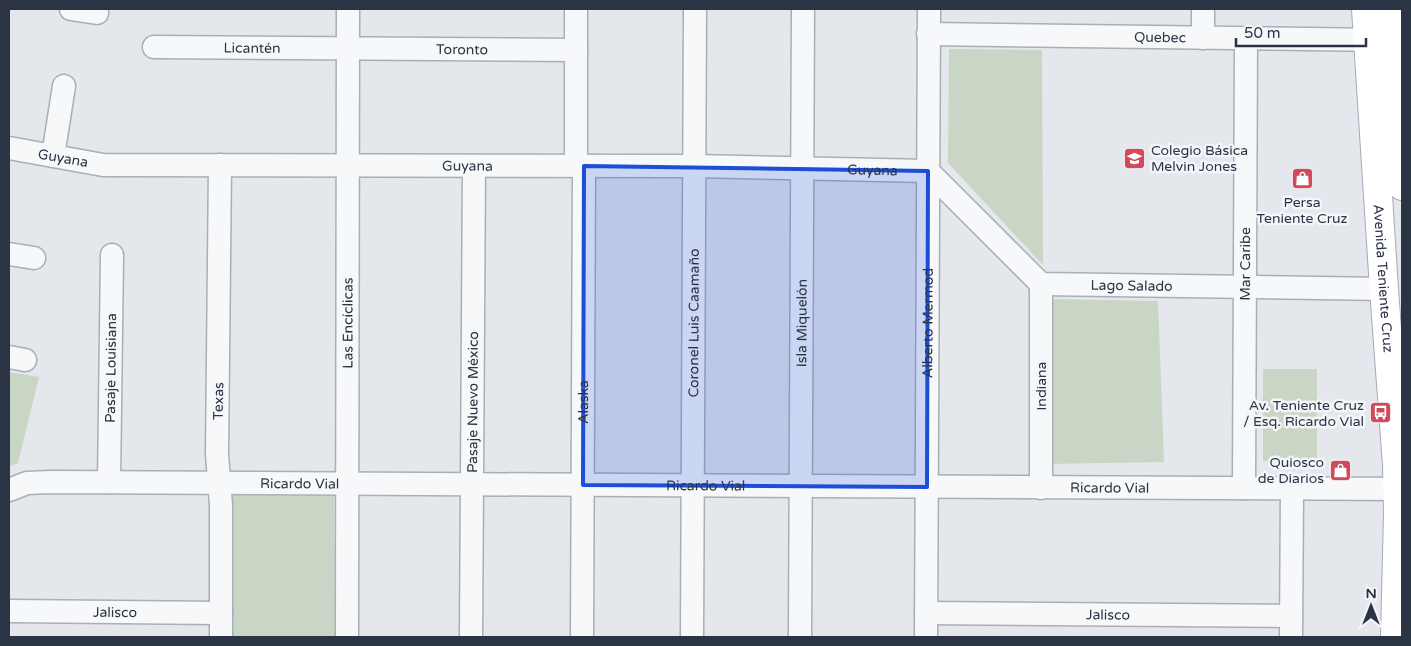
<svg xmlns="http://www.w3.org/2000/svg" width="1411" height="646" font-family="'Varela Round',sans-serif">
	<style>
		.green { fill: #c9d6c5 }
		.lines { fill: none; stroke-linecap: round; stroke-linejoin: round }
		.minor-casing { stroke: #a9aeb7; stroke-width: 25 }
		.major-casing { stroke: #a3abb8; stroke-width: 30 }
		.minor { stroke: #f7f8fa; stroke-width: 22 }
		.major { stroke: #fff; stroke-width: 28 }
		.marked { fill: #1d4ed8; fill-opacity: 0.2; stroke: #1d4ed8; stroke-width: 4; stroke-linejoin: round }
		.labels { text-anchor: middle; stroke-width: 5; stroke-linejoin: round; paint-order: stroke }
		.street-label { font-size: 14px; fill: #2b3445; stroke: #f4f6f9 }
		.poi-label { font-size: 14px; fill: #2b3445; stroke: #f4f6f9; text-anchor: end }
	</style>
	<rect width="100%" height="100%" fill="#e4e7ec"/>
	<path class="green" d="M 949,49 L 1042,50 L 1043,265 L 948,163 Z
		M 1046,299 L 1158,301 L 1164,462 L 1046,464 Z
		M 1263,369 L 1317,369 L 1317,461 L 1263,461 Z
		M 9,372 L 39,377 L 18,463 L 9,467 Z
		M 226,495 L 334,496 L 335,637 L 226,637 Z"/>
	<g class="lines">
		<defs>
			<g id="minor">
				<path d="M 71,9 L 97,13"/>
				<path d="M 1203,9 L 1203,38"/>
				<path id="s1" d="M 928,34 L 1385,40"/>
				<path id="s2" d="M 154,47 L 576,50"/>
				<path id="s3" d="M 9,148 L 103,165 L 694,166 L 928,171 L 1041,284 L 1384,289"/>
				<path d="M 53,156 L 64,86"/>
				<path d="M 220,165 L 217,454 L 221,505 L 221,637"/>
				<path d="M 576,166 L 576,9"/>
				<path d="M 9,254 L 34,258"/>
				<path d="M 9,357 L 25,360"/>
				<path id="s4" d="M 109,482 L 112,255"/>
				<path d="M 1041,488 L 1041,284"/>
				<path id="s5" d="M 1244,488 L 1246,39"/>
				<path id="s6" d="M 9,490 L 27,483 L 51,482 L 1402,489"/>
				<path id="s7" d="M 9,611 L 221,613"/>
				<path id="s8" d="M 926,613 L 1291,616"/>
				<path id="s9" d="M 347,637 L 348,9"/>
				<path id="s10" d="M 471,637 L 474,166"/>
				<path id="s11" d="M 582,637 L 584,166"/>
				<path id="s12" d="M 692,637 L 695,9"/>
				<path id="s13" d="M 800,637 L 803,9"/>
				<path id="s14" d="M 926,637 L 929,9"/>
				<path d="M 1291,637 L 1292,489"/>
			</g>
			<g id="major">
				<path id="s15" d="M 1366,9 L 1384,289 L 1397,465 L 1398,513 L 1395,637"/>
				<path d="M 1390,9 L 1402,186"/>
			</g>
		</defs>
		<use href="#minor" class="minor-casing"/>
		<use href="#major" class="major-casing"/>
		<use href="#minor" class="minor"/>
		<use href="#major" class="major"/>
	</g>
	<path class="marked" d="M 584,166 L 928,171 L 927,487 L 583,485 Z"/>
	<defs>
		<symbol id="school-square" viewBox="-11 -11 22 22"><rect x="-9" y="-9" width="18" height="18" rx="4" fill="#d1495b" stroke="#f4f6f9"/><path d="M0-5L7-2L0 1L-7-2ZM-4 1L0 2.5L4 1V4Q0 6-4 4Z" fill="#fff"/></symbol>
		<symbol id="shop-square" viewBox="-11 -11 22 22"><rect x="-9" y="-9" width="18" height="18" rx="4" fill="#d1495b" stroke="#f4f6f9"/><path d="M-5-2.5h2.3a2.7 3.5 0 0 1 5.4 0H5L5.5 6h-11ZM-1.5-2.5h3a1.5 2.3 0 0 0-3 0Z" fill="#fff"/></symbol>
		<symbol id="bus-square" viewBox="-11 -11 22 22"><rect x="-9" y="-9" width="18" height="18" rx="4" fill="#d1495b" stroke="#f4f6f9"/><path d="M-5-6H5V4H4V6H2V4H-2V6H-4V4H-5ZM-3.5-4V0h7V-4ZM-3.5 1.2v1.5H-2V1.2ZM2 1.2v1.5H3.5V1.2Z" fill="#fff"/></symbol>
	</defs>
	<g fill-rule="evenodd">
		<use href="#school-square" x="1122" y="146" width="25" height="25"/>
		<use href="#shop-square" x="1290" y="166" width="25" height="25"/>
		<use href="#bus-square" x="1368" y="400" width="25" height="25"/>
		<use href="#shop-square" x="1328" y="458" width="25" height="25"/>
	</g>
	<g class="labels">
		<g class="street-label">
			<text dy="5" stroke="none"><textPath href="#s1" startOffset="232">Quebec</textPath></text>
			<text dy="5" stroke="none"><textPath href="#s2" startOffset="98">Licantén</textPath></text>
			<text dy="5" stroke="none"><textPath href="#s2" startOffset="308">Toronto</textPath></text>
			<text dy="5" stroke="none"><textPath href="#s3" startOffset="55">Guyana</textPath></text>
			<text dy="5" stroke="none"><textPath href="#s3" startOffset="460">Guyana</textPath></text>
			<text dy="5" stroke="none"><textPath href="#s3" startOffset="865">Guyana</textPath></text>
			<text dy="5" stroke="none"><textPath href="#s5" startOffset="224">Mar Caribe</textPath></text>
			<text dy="5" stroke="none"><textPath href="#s15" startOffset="270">Avenida Teniente Cruz</textPath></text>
			<text dy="5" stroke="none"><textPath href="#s3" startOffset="1171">Lago Salado</textPath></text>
			<text dy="5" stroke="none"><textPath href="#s9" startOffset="314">Las Encíclicas</textPath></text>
			<text dy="5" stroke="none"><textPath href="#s12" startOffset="314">Coronel Luis Caamaño</textPath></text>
			<text dy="5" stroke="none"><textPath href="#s13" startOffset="314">Isla Miquelón</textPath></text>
			<text dy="5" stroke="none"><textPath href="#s14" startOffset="314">Alberto Mermod</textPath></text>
			<text dy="5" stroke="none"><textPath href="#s4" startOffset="114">Pasaje Louisiana</textPath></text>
			<text transform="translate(1041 386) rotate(-90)" y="5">Indiana</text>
			<text transform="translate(218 401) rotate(-89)" y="5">Texas</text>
			<text dy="5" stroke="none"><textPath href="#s10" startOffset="235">Pasaje Nuevo México</textPath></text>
			<text dy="5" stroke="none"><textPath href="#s11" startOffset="235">Alaska</textPath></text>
			<text dy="5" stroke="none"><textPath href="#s6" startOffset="292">Ricardo Vial</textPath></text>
			<text dy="5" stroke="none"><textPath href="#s6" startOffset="698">Ricardo Vial</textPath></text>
			<text dy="5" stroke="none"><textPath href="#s6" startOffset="1102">Ricardo Vial</textPath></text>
			<text dy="5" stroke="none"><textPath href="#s7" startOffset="106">Jalisco</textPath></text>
			<text dy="5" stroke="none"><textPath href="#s8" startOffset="182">Jalisco</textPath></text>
		</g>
		<g class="poi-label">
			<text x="1151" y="155" text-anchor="start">Colegio Básica<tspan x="1151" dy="16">Melvin Jones</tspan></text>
			<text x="1302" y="207" text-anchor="middle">Persa<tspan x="1302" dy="16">Teniente Cruz</tspan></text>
			<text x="1364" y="410">Av. Teniente Cruz<tspan x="1364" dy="16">/ Esq. Ricardo Vial</tspan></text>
			<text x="1324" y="467">Quiosco<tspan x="1324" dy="16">de Diarios</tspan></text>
		</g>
	</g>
	<rect width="1411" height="646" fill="none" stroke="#2b3445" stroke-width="20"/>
	<g transform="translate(1371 606)" stroke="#f4f6f9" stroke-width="4" paint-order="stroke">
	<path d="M0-4L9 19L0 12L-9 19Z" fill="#2b3445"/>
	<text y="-8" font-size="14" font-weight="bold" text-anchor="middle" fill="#2b3445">N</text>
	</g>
	<path d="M1236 38v8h130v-8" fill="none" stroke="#2b3445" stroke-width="2.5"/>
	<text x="1244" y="38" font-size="15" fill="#2b3445" stroke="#f4f6f9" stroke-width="4" paint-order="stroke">50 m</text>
</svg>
